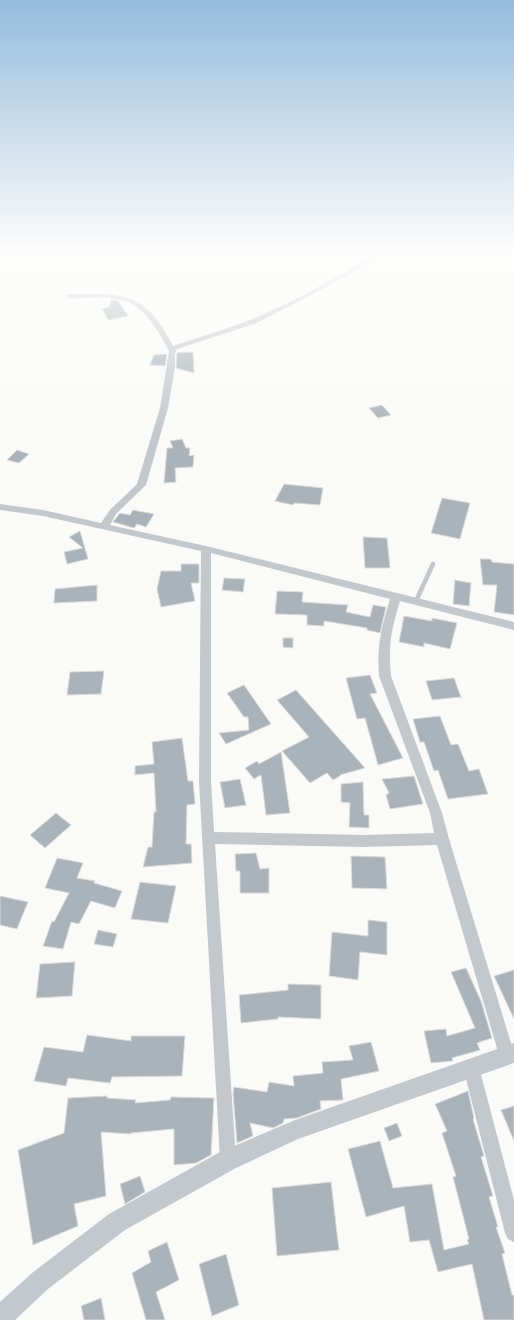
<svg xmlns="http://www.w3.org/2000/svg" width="514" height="1320" font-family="Montserrat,sans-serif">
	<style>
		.building { fill: #aab3b9; stroke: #dcdcda }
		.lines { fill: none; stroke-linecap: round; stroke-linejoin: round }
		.service { stroke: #c3c8cc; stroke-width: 4.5 }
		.minor { fill: #c3c8cc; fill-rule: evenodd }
		.tertiary { fill: #c3c8cc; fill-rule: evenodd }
	</style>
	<rect width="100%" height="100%" fill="#fafaf8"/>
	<path class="building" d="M 111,300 L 118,301 L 128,316 L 108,320 L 102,309 L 109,307 Z
		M 193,352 L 194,373 L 176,368 L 177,353 Z
		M 167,354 L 165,366 L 150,365 L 154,355 Z
		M 382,405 L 391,415 L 378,418 L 369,408 Z
		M 182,439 L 186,448 L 190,448 L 189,456 L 194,455 L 193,467 L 175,468 L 176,482 L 164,483 L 167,448 L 173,448 L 170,441 Z
		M 17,450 L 29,454 L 19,463 L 7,460 Z
		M 284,484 L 323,488 L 320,505 L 294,503 L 293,505 L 275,501 Z
		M 442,498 L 470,503 L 460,539 L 431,533 Z
		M 133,510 L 154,514 L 146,527 L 137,524 L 134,528 L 113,522 L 120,513 L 130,515 Z
		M 80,531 L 88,559 L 67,564 L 64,552 L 83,548 L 69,537 Z
		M 363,537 L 387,538 L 390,568 L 365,568 Z
		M 480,559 L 491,559 L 492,562 L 514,564 L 514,615 L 494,612 L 497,585 L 483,585 Z
		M 181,564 L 199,564 L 199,583 L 191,583 L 195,601 L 161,607 L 157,589 L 161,571 L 181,571 Z
		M 224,578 L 245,579 L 243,592 L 222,590 Z
		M 455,580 L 471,583 L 469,606 L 453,604 Z
		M 97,585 L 97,601 L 54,603 L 55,589 Z
		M 277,591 L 303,592 L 302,602 L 348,605 L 346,612 L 370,617 L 373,605 L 386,607 L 380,633 L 367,630 L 367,628 L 324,621 L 324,626 L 307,625 L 307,615 L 275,614 Z
		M 404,616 L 432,621 L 432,618 L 457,623 L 450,649 L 424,643 L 424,647 L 399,642 Z
		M 283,638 L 293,638 L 293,648 L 283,647 Z
		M 104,671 L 101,694 L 67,695 L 70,672 Z
		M 370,675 L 377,693 L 370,694 L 403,758 L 378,765 L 365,718 L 357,719 L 346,678 Z
		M 454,678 L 461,697 L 432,700 L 426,681 Z
		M 244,685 L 271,724 L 226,744 L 219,733 L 249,730 L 248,717 L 244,717 L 227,693 Z
		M 296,690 L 365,768 L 340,775 L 340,776 L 333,780 L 327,773 L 310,783 L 282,751 L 309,737 L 277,700 Z
		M 440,716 L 451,745 L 458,744 L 469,771 L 479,769 L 488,794 L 448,799 L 438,770 L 434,771 L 424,742 L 420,742 L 413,719 Z
		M 182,738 L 188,781 L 193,781 L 195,804 L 187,805 L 186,844 L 191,844 L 192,863 L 143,867 L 148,847 L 152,847 L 154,812 L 156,812 L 154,773 L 135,775 L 135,766 L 154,764 L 152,742 Z
		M 281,752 L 290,813 L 266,815 L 261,775 L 254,779 L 245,768 L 257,761 L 259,764 Z
		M 414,776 L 423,804 L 390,809 L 386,795 L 389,793 L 382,779 Z
		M 240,779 L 246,805 L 225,808 L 220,782 Z
		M 363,782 L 364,815 L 369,815 L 369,828 L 349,827 L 350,803 L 341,802 L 341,784 Z
		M 56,813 L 71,825 L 45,848 L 30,835 Z
		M 256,853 L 260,869 L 269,868 L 269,893 L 240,893 L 240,871 L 236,871 L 235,854 Z
		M 351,856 L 385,857 L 387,889 L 352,888 Z
		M 57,858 L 83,863 L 77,878 L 95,881 L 94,883 L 122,891 L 115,908 L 91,901 L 79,924 L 71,922 L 63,949 L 43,946 L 52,921 L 54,922 L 69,893 L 45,888 Z
		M 140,882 L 176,886 L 168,923 L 131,919 Z
		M 0,896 L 28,902 L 17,929 L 0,925 Z
		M 368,920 L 387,922 L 387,955 L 360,952 L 358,980 L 329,976 L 332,932 L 368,936 Z
		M 98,930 L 117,934 L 113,947 L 94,944 Z
		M 75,962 L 72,996 L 36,998 L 40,964 Z
		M 466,968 L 481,1001 L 492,1038 L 477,1043 L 480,1050 L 452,1058 L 453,1061 L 431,1063 L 424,1031 L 446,1029 L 447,1036 L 475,1028 L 451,972 Z
		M 514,970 L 514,1019 L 494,976 Z
		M 288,984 L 321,985 L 321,1019 L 278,1017 L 278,1019 L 241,1023 L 239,995 L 288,990 Z
		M 87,1035 L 131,1041 L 131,1036 L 185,1036 L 182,1076 L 112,1077 L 110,1083 L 68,1078 L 66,1086 L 34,1081 L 44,1047 L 83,1052 Z
		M 371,1042 L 379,1071 L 341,1079 L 343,1100 L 320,1101 L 321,1109 L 297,1118 L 284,1119 L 283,1123 L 273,1128 L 250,1123 L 253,1136 L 237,1143 L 233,1094 L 234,1087 L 267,1092 L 269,1082 L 294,1086 L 293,1076 L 323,1073 L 322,1062 L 353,1060 L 349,1046 Z
		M 468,1091 L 474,1118 L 473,1119 L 484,1156 L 481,1157 L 493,1196 L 489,1197 L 498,1227 L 496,1227 L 505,1253 L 502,1254 L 512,1295 L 514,1295 L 514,1320 L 484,1320 L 472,1264 L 438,1272 L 429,1240 L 410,1242 L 404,1206 L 366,1217 L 348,1149 L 380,1141 L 393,1188 L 432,1184 L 444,1250 L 469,1244 L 467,1240 L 469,1239 L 453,1177 L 456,1176 L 442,1133 L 447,1131 L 435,1104 Z
		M 107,1096 L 107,1098 L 136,1100 L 135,1103 L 170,1100 L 171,1097 L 214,1098 L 211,1155 L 196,1163 L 174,1165 L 174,1129 L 131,1133 L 131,1134 L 101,1132 L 106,1196 L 74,1204 L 78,1226 L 33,1245 L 18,1150 L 64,1133 L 68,1098 Z
		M 514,1106 L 514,1141 L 501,1110 Z
		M 397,1123 L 402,1136 L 389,1141 L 384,1128 Z
		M 140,1176 L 145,1192 L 125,1204 L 120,1184 Z
		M 331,1182 L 339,1250 L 277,1256 L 272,1188 Z
		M 167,1242 L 179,1280 L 156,1292 L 165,1320 L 146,1320 L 132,1273 L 151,1262 L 148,1251 Z
		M 226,1254 L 239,1305 L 212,1316 L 199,1264 Z
		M 101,1298 L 105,1320 L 84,1320 L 81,1306 Z"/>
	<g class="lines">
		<path class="service" d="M 416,601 L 433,564"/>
		<path class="minor" d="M 378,251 L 385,251 L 354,272 L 294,304 L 257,323 L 177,349 L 175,354 L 175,367 L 168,408 L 146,485 L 116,514 L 110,525 L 206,546 L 514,622 L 514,630 L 400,601 C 391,631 388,645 391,676 L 442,813 L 449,839 L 514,1053 L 512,1060 L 507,1063 L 502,1060 L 499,1055 L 437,845 L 364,847 L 215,844 L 236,1160 L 234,1166 L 228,1168 L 222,1166 L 220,1160 L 199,781 L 201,551 L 43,516 L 0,510 L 0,504 L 43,510 L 101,523 L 110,510 L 137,484 L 160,408 L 169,351 C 158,331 145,305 121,300 C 104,295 85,299 68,298 L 66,297 L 66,295 C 73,293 82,294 90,294 C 136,293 152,305 173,346 C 199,337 226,330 252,319 C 296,301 339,277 378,251 ZM 211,553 L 390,599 C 381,629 377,644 379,676 L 430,813 L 434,833 L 364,835 L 214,832 L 211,781 Z
			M 471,1059 L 477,1061 L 479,1067 L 514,1200 L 514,1242 L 508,1239 L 505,1233 L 463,1067 L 465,1061 Z"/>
		<path class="tertiary" d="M 514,1043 L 514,1063 L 298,1139 L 236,1168 L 125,1230 L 48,1289 L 15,1320 L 0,1320 L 0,1302 L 32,1273 L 109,1214 L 220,1152 L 295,1120 Z"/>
	</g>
	<linearGradient id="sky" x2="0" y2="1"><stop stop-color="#96bcdc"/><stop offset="0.58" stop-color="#fdfdfc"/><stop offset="1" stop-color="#fdfdfc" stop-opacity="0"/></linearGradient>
	<rect width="514" height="436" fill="url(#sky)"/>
</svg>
